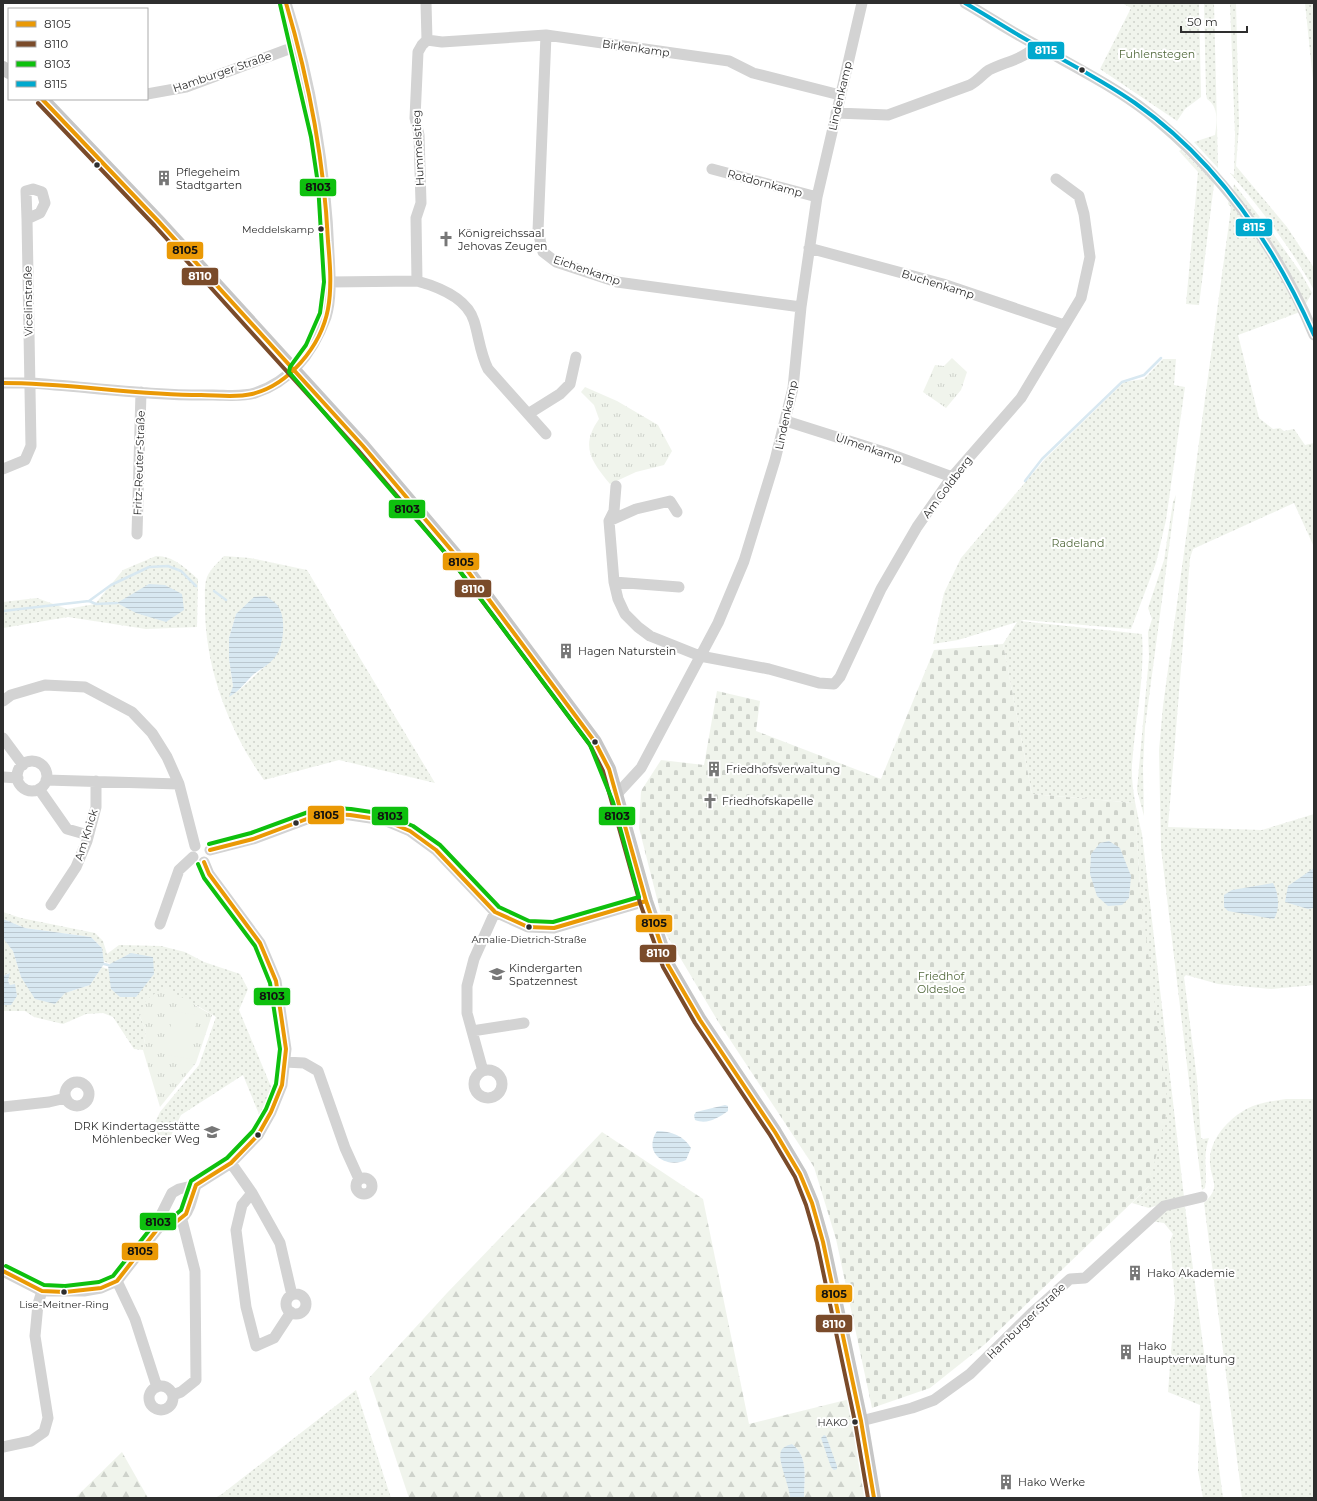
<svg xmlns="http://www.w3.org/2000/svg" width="1317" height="1501" font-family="Montserrat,sans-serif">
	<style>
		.grass { fill: url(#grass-dots); fill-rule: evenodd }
		.forest { fill: url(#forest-firs) }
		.cemetery { fill: url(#cemetery-stones) }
		.park { fill: url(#park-tufts) }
		.pitch { fill: #f0f4ec }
		.water { fill: url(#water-rules) }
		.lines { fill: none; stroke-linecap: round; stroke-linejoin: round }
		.stream { stroke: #d8e8f1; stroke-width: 2.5 }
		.minor { stroke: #d3d3d3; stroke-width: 11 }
		.major { stroke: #c6c6c6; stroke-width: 14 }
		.bus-1-casing { stroke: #fff; stroke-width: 7 }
		.bus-2-casing { stroke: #fff; stroke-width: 7 }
		.bus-3-casing { stroke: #fff; stroke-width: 7 }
		.bus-4-casing { stroke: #fff; stroke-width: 7 }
		.bus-1 { stroke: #ea9905; stroke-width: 4 }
		.bus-2 { stroke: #7a4b2a; stroke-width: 4 }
		.bus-3 { stroke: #0ec00e; stroke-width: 4 }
		.bus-4 { stroke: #00a9ce; stroke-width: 4 }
		.bus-dot { fill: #2e2e2e; stroke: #fff; stroke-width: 1.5 }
		.labels { text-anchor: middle; stroke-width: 4; stroke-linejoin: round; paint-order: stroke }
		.bus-label { font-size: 10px; fill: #2e2e2e; stroke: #fff; text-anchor: end }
		.street-label { font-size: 11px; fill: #2e2e2e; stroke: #fff }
		.park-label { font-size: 11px; fill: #52693c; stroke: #fff }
		.poi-label { font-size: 11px; fill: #2e2e2e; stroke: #fff; text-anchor: start }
		.line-badge { stroke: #fff; stroke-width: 1.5 }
		.badge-label { font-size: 11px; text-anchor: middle; font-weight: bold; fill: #fff }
		.pale-badge-label { font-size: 11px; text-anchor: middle; font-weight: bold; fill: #111 }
	</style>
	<defs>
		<pattern id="grass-dots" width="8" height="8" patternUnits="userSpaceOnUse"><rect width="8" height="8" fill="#f0f4ec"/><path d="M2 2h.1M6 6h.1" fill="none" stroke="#ced2cb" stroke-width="1.8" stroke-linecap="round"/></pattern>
		<pattern id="forest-firs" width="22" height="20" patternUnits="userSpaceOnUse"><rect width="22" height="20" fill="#f0f4ec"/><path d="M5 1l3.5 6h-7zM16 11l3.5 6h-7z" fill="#ced2cb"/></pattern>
		<pattern id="cemetery-stones" width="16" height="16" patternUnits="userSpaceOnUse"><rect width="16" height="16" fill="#f0f4ec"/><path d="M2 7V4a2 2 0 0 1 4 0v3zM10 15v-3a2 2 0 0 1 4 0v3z" fill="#ced2cb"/></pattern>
		<pattern id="park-tufts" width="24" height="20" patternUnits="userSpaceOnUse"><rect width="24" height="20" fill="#f0f4ec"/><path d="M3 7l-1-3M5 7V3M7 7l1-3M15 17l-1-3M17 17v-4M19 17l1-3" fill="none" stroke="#ced2cb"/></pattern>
		<pattern id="water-rules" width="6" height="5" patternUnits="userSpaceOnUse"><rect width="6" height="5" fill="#d8e8f1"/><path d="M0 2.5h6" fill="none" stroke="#bac7cf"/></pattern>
	</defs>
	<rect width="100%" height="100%" fill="#fff"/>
	<path class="grass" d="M 1122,3 L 1199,3 L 1201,97 L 1185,109 L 1177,121 L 1100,69 L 1131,8 Z
		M 1204,3 L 1214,3 L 1218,168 L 1194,142 L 1215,135 C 1217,122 1219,107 1207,99 L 1206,93 Z
		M 1230,3 L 1236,3 L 1239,126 L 1236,166 L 1287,227 L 1314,268 L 1314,290 C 1292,249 1261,209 1230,173 L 1234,175 L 1235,135 Z
		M 1305,3 L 1314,3 L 1314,90 Z
		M 1181,150 L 1212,180 L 1214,184 L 1199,305 L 1186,304 L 1198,172 L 1179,151 Z
		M 1234,184 L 1274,235 L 1301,273 L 1312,293 L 1305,305 L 1233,192 Z
		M 1229,200 L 1275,266 L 1300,312 L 1238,335 L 1259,418 L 1273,429 L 1280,428 L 1284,431 L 1294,429 L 1305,445 L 1314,443 L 1314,547 L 1294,503 L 1193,549 L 1190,558 L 1168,827 L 1262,830 L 1314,814 L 1314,868 L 1312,870 L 1308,909 L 1314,908 L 1314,985 L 1271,989 L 1218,984 L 1186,975 L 1184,977 L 1197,1079 L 1201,1138 L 1203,1139 L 1209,1138 C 1202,1159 1208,1169 1205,1188 L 1202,1190 L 1161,848 L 1159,750 L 1163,706 L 1229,223 L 1231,207 L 1228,204 Z
		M 1163,359 L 1176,359 L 1174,385 L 1185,387 L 1166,520 L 1156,563 L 1131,629 L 1024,620 L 1020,621 L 1142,634 C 1145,678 1135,721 1132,765 C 1131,788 1137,812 1142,834 L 1184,1197 L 1149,1208 L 1132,1203 L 1149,1186 L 1140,890 L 1135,803 L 1032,794 L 1003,644 L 1017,622 L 958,640 L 933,644 L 944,593 L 961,558 L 1045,459 L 1124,382 L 1144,379 Z
		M 1176,495 L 1145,727 L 1143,767 L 1144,816 L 1137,790 L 1149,657 L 1148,632 L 1152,619 L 1148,608 L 1164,560 L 1173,502 Z
		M 156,556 C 174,556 185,568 198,579 L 197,627 L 146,629 L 68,617 L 3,628 L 3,602 L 37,598 L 67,609 L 95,604 L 123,570 Z
		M 224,556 L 250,558 L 307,570 L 435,783 L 339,760 L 264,780 C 229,731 205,668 205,607 C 205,598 204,585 207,577 C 211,568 218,563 224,556 ZM 236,614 L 268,664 C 255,674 244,688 230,696 L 233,686 L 229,659 L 229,638 Z
		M 3,912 L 21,918 L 95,933 L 103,941 L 107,954 L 119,945 L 161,946 L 185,952 L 204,962 L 240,974 L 248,989 L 239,1010 L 272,1089 L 261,1119 L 243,1075 L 181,1115 L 166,1146 L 153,1127 L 160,1112 L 199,1065 L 216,1017 L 196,1005 L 139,1014 L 146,1031 L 143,1050 L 134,1049 L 113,1017 L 103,1013 L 86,1014 L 63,1024 L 34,1017 L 25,1011 L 3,1011 L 3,1005 L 11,1005 L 15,984 L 10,985 L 8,981 L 9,973 L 3,976 L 3,938 L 13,951 L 21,977 L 65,993 L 90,985 L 102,967 L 108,969 L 131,953 L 111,964 L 103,961 L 102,948 L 91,937 L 25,928 L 3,919 Z
		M 1286,1099 L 1314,1099 L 1314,1498 L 1242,1498 L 1204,1203 C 1221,1187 1212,1183 1210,1164 C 1208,1139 1231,1115 1253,1106 C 1263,1102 1275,1101 1286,1099 Z
		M 1185,1207 L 1223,1498 L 1203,1498 L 1198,1471 L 1200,1405 L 1168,1392 L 1175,1300 L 1170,1241 L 1173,1234 L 1164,1223 L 1151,1221 L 1166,1209 Z
		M 356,1390 L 391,1498 L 215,1498 L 222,1494 Z"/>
	<path class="forest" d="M 602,1132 L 703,1199 L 749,1424 L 850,1399 L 867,1498 L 804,1498 C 804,1478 809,1457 792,1444 L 790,1498 L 409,1498 L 369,1378 L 447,1293 Z
		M 122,1452 L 148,1498 L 75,1498 Z"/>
	<path class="cemetery" d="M 1003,644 L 1032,794 L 1135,803 L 1140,890 L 1168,1106 L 1149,1186 L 984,1345 L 930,1388 L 872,1408 L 836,1239 L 814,1167 L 719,1023 L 666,934 L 639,828 L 641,791 L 661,760 L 704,765 L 717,691 L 760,701 L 756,731 L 881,779 L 934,650 Z"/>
	<path class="park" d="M 952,358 L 967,372 L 961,390 L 946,408 L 923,392 L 935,365 L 944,366 Z
		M 585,387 L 617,401 L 658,425 L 672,451 L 664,465 L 636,472 L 610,484 C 591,461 580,446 599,419 L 594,405 L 581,392 Z
		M 164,987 L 212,1015 L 196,1063 L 160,1107 L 143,1050 L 146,1031 L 139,1014 L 146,1000 Z"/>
	<path class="pitch" d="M 173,1011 L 197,1015 L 190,1059 L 166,1055 Z"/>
	<path class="water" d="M 149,584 L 165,585 L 182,594 L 184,610 L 166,622 L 136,613 L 117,603 Z
		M 266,596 C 270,599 275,602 278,606 C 286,617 284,643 277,654 C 272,663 262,668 254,674 C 245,682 240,691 229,697 L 233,686 L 229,659 L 229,638 L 236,614 L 254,597 Z
		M 1109,841 L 1120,848 L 1131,876 L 1129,898 L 1122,905 L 1108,906 L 1097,896 L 1090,874 L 1091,854 L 1100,843 Z
		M 1314,868 L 1314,908 L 1308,909 L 1285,902 L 1288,886 Z
		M 1273,883 C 1279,893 1280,910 1274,919 L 1228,911 L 1224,907 L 1224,895 L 1232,890 Z
		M 3,919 L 25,928 L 91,937 L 102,948 L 104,964 L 90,985 L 65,993 L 55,1004 L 35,999 L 21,977 L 13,951 L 3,938 Z
		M 131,953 L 153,957 L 154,974 L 136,997 L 120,997 L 111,989 L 108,965 Z
		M 10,973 L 8,981 L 10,985 L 15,984 L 17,996 L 11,1005 L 3,1005 L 3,976 Z
		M 725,1105 L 728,1106 L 728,1111 C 718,1118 707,1125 695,1120 L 694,1115 L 696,1112 Z
		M 657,1131 C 671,1131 684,1136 691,1148 L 686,1160 C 667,1169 642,1154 657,1131 Z
		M 824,1435 L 826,1436 L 837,1466 L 837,1469 L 834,1470 L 831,1467 L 821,1438 Z
		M 792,1444 C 809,1457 804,1478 804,1498 L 790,1498 C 790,1486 777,1461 781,1451 C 783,1447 788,1445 792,1444 Z"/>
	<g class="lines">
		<path class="stream" d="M 1025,481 L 1042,459 L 1122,382 L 1144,375 L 1161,358
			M 214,591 L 226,600
			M 89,601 L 96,604 L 117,603
			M 3,611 L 89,601 L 111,585 L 149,567 L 168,566 L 181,571 L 196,586
			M 104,964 L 108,965"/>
		<path class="minor" d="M 426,3 L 427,40
			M 965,3 C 989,17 1013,33 1038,46 C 1073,66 1115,87 1147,112 C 1220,170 1279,249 1314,335
			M 546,35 L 538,231 L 543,252 L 556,262 L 617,282 L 801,307
			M 427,40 L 442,42 L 546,35 L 729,61 L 753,73 L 840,95
			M 147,94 L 186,87 L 286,50 L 298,48
			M 836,113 L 888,115 L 970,85 C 978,81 984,73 989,70 C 1004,62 1026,59 1036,45
			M 712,169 L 817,197
			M 809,248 L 943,284 L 1064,325
			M 417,281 L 416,218 L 421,203 L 419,135 L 415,118 L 418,52 L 422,45 L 427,40
			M 330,282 L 417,281 C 439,287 467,298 474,321 C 479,337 480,353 488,369 L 546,434
			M 3,383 L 30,383 C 90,387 152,396 213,395 C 226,395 243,397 255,393 C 292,381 313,352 326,317 C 332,298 330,274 329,254 C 326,172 311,81 286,3
			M 528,414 L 560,394 L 570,384 L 576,357
			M 786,421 L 887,453 L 952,477
			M 3,469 L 25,460 L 31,446 L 27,219 L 40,213 L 45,203 L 42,192 L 33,189 L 26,191 L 27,219
			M 616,486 L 614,511 L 609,521 L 614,582 L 618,599 L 625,614 L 638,627 L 650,636 L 700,656 L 769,669 L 819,683 L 834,684 L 840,677 L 881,589 L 917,527 L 952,477 L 1021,398 L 1081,298 L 1090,257 L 1084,214 L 1079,196 L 1056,179
			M 609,521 L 636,509 L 670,501 L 677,512
			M 137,534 L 141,392
			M 614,582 L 679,587
			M 3,701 L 11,695 L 45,685 L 85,687 L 132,712 L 152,733 L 167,757 L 179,784 L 195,846
			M 3,738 L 23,765
			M17 776a15 15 0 1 1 30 0a15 15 0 1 1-30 0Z
			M 3,777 L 18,778
			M 46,780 L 179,784
			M 39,789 L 67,829 L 88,835
			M 617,794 L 641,768 L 718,623 L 744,561 L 775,460 L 793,388 L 801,307 L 817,197 L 862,3
			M 210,850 L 253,839 L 312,817 L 333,814 L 350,815 L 384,820 L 410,831 L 436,850 L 495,912 L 528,927 L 554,928 L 646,901
			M 51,905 L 76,867 L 87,841 L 96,807 L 96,781
			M 160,924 L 179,870 L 193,857
			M 472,1031 L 524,1023
			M 285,1062 L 304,1063 L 318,1071 L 345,1148 L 359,1179
			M474 1084a14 14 0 1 1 28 0a14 14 0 1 1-28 0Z
			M 483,1071 L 467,1013 L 467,986 L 474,959 L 495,912
			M65 1094a12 12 0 1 1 24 0a12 12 0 1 1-24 0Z
			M 3,1107 L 49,1102 L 66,1098
			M 231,1163 L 252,1193 L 280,1243 L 292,1295
			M356 1186a8 8 0 1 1 16 0a8 8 0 1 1-16 0Z
			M 252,1193 L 242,1205 L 236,1230 L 246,1307 L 256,1346 L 274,1338 L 291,1312
			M 159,1227 C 189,1221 188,1212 196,1185
			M 3,1271 L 42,1291 L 84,1291 L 101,1288 L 117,1281 L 159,1227 L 162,1213 L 172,1193 L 179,1189 L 196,1185 L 231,1163 L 258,1135 L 271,1112 L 282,1085 L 286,1049 L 276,981 L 260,943 L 209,874 L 204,862
			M 117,1281 L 135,1319 L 157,1387
			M286 1304a10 10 0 1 1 20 0a10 10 0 1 1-20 0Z
			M149 1398a12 12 0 1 1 24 0a12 12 0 1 1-24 0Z
			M 173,1395 L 181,1392 L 196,1380 L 195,1271 L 182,1220
			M 861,1421 L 912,1408 L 934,1400 L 970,1374 L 1033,1312 L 1070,1279 L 1085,1278 L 1164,1206 L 1202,1197
			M 3,1447 L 31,1441 L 44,1432 L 48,1418 L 35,1336 L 38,1304 L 42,1291"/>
		<path class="major" d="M 3,68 L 9,72
			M 42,99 L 159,222 L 363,446 L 458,558 L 595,742 L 609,769 L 646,901 L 668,965 L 700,1020 L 775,1132 L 800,1174 L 812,1203 L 823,1242 L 861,1421 L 874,1498"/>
		<defs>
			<path id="bus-1" d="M 42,99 L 159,222 L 363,446 L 458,558 L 595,742 L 609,769 L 646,901 L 668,965 L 700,1020 L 775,1132 L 800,1174 L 812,1203 L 823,1242 L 861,1421 L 874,1498
				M 3,383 C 69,383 134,395 201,395 C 217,395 235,398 252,394 C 289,385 321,346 328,309 C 332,287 330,263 328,241 C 324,160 309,81 286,3
				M 210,850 L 253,839 L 312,817 L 333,814 L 350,815 L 384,820 L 410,831 L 436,850 L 495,912 L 528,927 L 554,928 L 646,901
				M 3,1271 L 42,1291 L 65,1292 L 101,1288 L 117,1281 L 159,1227 L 176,1222 L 186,1214 L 196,1185 L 231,1163 L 258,1135 L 271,1112 L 282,1085 L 286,1049 L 276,981 L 260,943 L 209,874 L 204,862"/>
			<path id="bus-2" d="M 38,103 L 155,226 L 358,450 L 453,562 L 590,745 L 603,771 L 640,903 L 663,967 L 695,1023 L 770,1135 L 795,1177 L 806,1205 L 817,1243 L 855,1422 L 868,1498"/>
			<path id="bus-3" d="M 209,844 L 251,833 L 311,811 L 333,808 L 351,809 L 385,814 L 413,826 L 440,845 L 499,907 L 529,921 L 553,922 L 639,897 L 613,802 L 590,745 L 453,562 L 289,372 L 290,367 L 306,345 L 320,313 L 324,282 L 318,184 L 311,137 L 280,4
				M 6,1266 L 44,1285 L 65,1286 L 99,1282 L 113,1276 L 155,1223 L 174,1216 L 181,1210 L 191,1181 L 227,1158 L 253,1131 L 266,1109 L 276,1084 L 280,1049 L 270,983 L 255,946 L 204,878 L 198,864"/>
			<path id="bus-4" d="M 965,3 C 986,15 1006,28 1027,40 C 1063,60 1101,79 1135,103 C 1216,160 1274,245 1314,335"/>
		</defs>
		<use href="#bus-1" class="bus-1-casing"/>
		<use href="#bus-2" class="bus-2-casing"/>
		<use href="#bus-3" class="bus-3-casing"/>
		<use href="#bus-4" class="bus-4-casing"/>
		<use href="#bus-1" class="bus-1"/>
		<use href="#bus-2" class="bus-2"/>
		<use href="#bus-3" class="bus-3"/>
		<use href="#bus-4" class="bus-4"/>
	</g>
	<defs>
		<symbol id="building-bare" viewBox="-9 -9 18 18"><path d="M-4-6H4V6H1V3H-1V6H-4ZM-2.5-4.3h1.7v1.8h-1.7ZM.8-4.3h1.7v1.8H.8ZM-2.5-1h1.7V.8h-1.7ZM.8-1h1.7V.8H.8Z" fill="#777" stroke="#fff" stroke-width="2.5" paint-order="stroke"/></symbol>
		<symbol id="church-bare" viewBox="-9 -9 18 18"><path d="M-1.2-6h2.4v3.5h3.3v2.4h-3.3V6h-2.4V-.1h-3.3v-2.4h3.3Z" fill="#777" stroke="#fff" stroke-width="2.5" paint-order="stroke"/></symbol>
		<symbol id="school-bare" viewBox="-9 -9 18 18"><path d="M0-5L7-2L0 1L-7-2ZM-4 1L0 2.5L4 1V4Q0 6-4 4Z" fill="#777" stroke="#fff" stroke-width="2.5" paint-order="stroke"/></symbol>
	</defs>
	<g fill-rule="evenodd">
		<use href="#building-bare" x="153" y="167" width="22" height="22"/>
		<use href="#church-bare" x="435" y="228" width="22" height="22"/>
		<use href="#building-bare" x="555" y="640" width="22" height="22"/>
		<use href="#building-bare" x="703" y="758" width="22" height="22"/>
		<use href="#church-bare" x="699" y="790" width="22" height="22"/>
		<use href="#school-bare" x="486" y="963" width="22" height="22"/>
		<use href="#school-bare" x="201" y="1121" width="22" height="22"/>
		<use href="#building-bare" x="1124" y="1262" width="22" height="22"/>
		<use href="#building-bare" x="1115" y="1341" width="22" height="22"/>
		<use href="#building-bare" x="995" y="1471" width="22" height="22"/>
	</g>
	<g class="bus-dot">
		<circle cx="1082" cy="70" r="3.5"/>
		<circle cx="97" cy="165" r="3.5"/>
		<circle cx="321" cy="229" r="3.5"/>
		<circle cx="595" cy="742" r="3.5"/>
		<circle cx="296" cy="823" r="3.5"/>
		<circle cx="529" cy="927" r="3.5"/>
		<circle cx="258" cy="1135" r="3.5"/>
		<circle cx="64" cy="1292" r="3.5"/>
		<circle cx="855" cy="1422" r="3.5"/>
	</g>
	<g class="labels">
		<g class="bus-label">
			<text x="314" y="233">Meddelskamp</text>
			<text x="529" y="943" text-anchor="middle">Amalie-Dietrich-Straße</text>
			<text x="64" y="1308" text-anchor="middle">Lise-Meitner-Ring</text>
			<text x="848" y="1426">HAKO</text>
		</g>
		<g class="street-label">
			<text transform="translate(636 48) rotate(8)" y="4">Birkenkamp</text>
			<text transform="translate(222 72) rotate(-19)" y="4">Hamburger Straße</text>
			<text transform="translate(840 96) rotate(-77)" y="4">Lindenkamp</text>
			<text transform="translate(418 148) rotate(-93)" y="4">Hummelstieg</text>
			<text transform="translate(765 183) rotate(15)" y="4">Rotdornkamp</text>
			<text transform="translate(587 270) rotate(19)" y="4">Eichenkamp</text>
			<text transform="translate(938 284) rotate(17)" y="4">Buchenkamp</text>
			<text transform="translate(28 301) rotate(-91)" y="4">Vicelinstraße</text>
			<text transform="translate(786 415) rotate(-78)" y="4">Lindenkamp</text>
			<text transform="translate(869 448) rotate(19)" y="4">Ulmenkamp</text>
			<text transform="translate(139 463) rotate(-88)" y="4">Fritz-Reuter-Straße</text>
			<text transform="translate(947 487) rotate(-53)" y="4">Am Goldberg</text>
			<text transform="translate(86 835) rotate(-73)" y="4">Am Knick</text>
			<text transform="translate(1026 1321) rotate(-44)" y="4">Hamburger Straße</text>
		</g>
		<g class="park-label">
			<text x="1157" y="58">Fuhlenstegen</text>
			<text x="1078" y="547">Radeland</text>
			<text x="941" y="980">Friedhof<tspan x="941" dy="13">Oldesloe</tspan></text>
		</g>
		<g class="poi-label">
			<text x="176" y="176">Pflegeheim<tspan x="176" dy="13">Stadtgarten</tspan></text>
			<text x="458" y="237">Königreichssaal<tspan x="458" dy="13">Jehovas Zeugen</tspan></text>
			<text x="578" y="655">Hagen Naturstein</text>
			<text x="726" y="773">Friedhofsverwaltung</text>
			<text x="722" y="805">Friedhofskapelle</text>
			<text x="509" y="972">Kindergarten<tspan x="509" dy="13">Spatzennest</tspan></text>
			<text x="200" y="1130" text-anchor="end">DRK Kindertagesstätte<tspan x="200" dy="13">Möhlenbecker Weg</tspan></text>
			<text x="1147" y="1277">Hako Akademie</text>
			<text x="1138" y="1350">Hako<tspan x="1138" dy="13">Hauptverwaltung</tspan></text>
			<text x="1018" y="1486">Hako Werke</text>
		</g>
	</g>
	<g class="line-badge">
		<rect x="1027" y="41" width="38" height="19" rx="4" fill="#00a9ce"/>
		<rect x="299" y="178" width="38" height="19" rx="4" fill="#0ec00e"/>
		<rect x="1235" y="218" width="38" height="19" rx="4" fill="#00a9ce"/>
		<rect x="166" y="241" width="38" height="19" rx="4" fill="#ea9905"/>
		<rect x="181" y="267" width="38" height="19" rx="4" fill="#7a4b2a"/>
		<rect x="388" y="499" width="38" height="20" rx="4" fill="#0ec00e"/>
		<rect x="442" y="552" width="38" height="19" rx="4" fill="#ea9905"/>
		<rect x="454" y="579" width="38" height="19" rx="4" fill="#7a4b2a"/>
		<rect x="307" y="805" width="38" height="20" rx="4" fill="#ea9905"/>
		<rect x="598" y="806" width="38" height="20" rx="4" fill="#0ec00e"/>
		<rect x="371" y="806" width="38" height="20" rx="4" fill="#0ec00e"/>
		<rect x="635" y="914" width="38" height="19" rx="4" fill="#ea9905"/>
		<rect x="639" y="944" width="38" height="19" rx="4" fill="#7a4b2a"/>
		<rect x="253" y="987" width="38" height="19" rx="4" fill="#0ec00e"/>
		<rect x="139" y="1212" width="38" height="19" rx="4" fill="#0ec00e"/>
		<rect x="121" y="1242" width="38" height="19" rx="4" fill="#ea9905"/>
		<rect x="815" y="1284" width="38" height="19" rx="4" fill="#ea9905"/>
		<rect x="815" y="1314" width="38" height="19" rx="4" fill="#7a4b2a"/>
	</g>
	<g class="badge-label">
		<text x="1046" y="54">8115</text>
		<text x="1254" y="231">8115</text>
		<text x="200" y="280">8110</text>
		<text x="473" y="593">8110</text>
		<text x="658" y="957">8110</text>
		<text x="834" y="1328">8110</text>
	</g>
	<g class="pale-badge-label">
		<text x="318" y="191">8103</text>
		<text x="185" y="254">8105</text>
		<text x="407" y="513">8103</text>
		<text x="461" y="566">8105</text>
		<text x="326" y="819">8105</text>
		<text x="617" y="820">8103</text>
		<text x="390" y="820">8103</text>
		<text x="654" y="927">8105</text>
		<text x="272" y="1000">8103</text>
		<text x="158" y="1226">8103</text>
		<text x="140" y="1255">8105</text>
		<text x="834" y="1298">8105</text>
	</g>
	<rect width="1317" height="1501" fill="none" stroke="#2e2e2e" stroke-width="8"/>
	<rect x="8" y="8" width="140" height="92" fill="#ffffff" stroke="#ababab"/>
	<rect x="16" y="21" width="20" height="6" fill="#ea9905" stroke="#ababab"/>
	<text x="44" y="28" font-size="12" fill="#2e2e2e">8105</text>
	<rect x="16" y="41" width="20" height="6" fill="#7a4b2a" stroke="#ababab"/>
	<text x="44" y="48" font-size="12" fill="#2e2e2e">8110</text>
	<rect x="16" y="61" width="20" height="6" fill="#0ec00e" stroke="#ababab"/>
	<text x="44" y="68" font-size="12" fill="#2e2e2e">8103</text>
	<rect x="16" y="81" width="20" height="6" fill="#00a9ce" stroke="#ababab"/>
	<text x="44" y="88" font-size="12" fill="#2e2e2e">8115</text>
	<path d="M1181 26v6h66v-6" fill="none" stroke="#2e2e2e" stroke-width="2"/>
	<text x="1187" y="26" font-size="12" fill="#2e2e2e" stroke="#ffffff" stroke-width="3" paint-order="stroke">50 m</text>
</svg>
